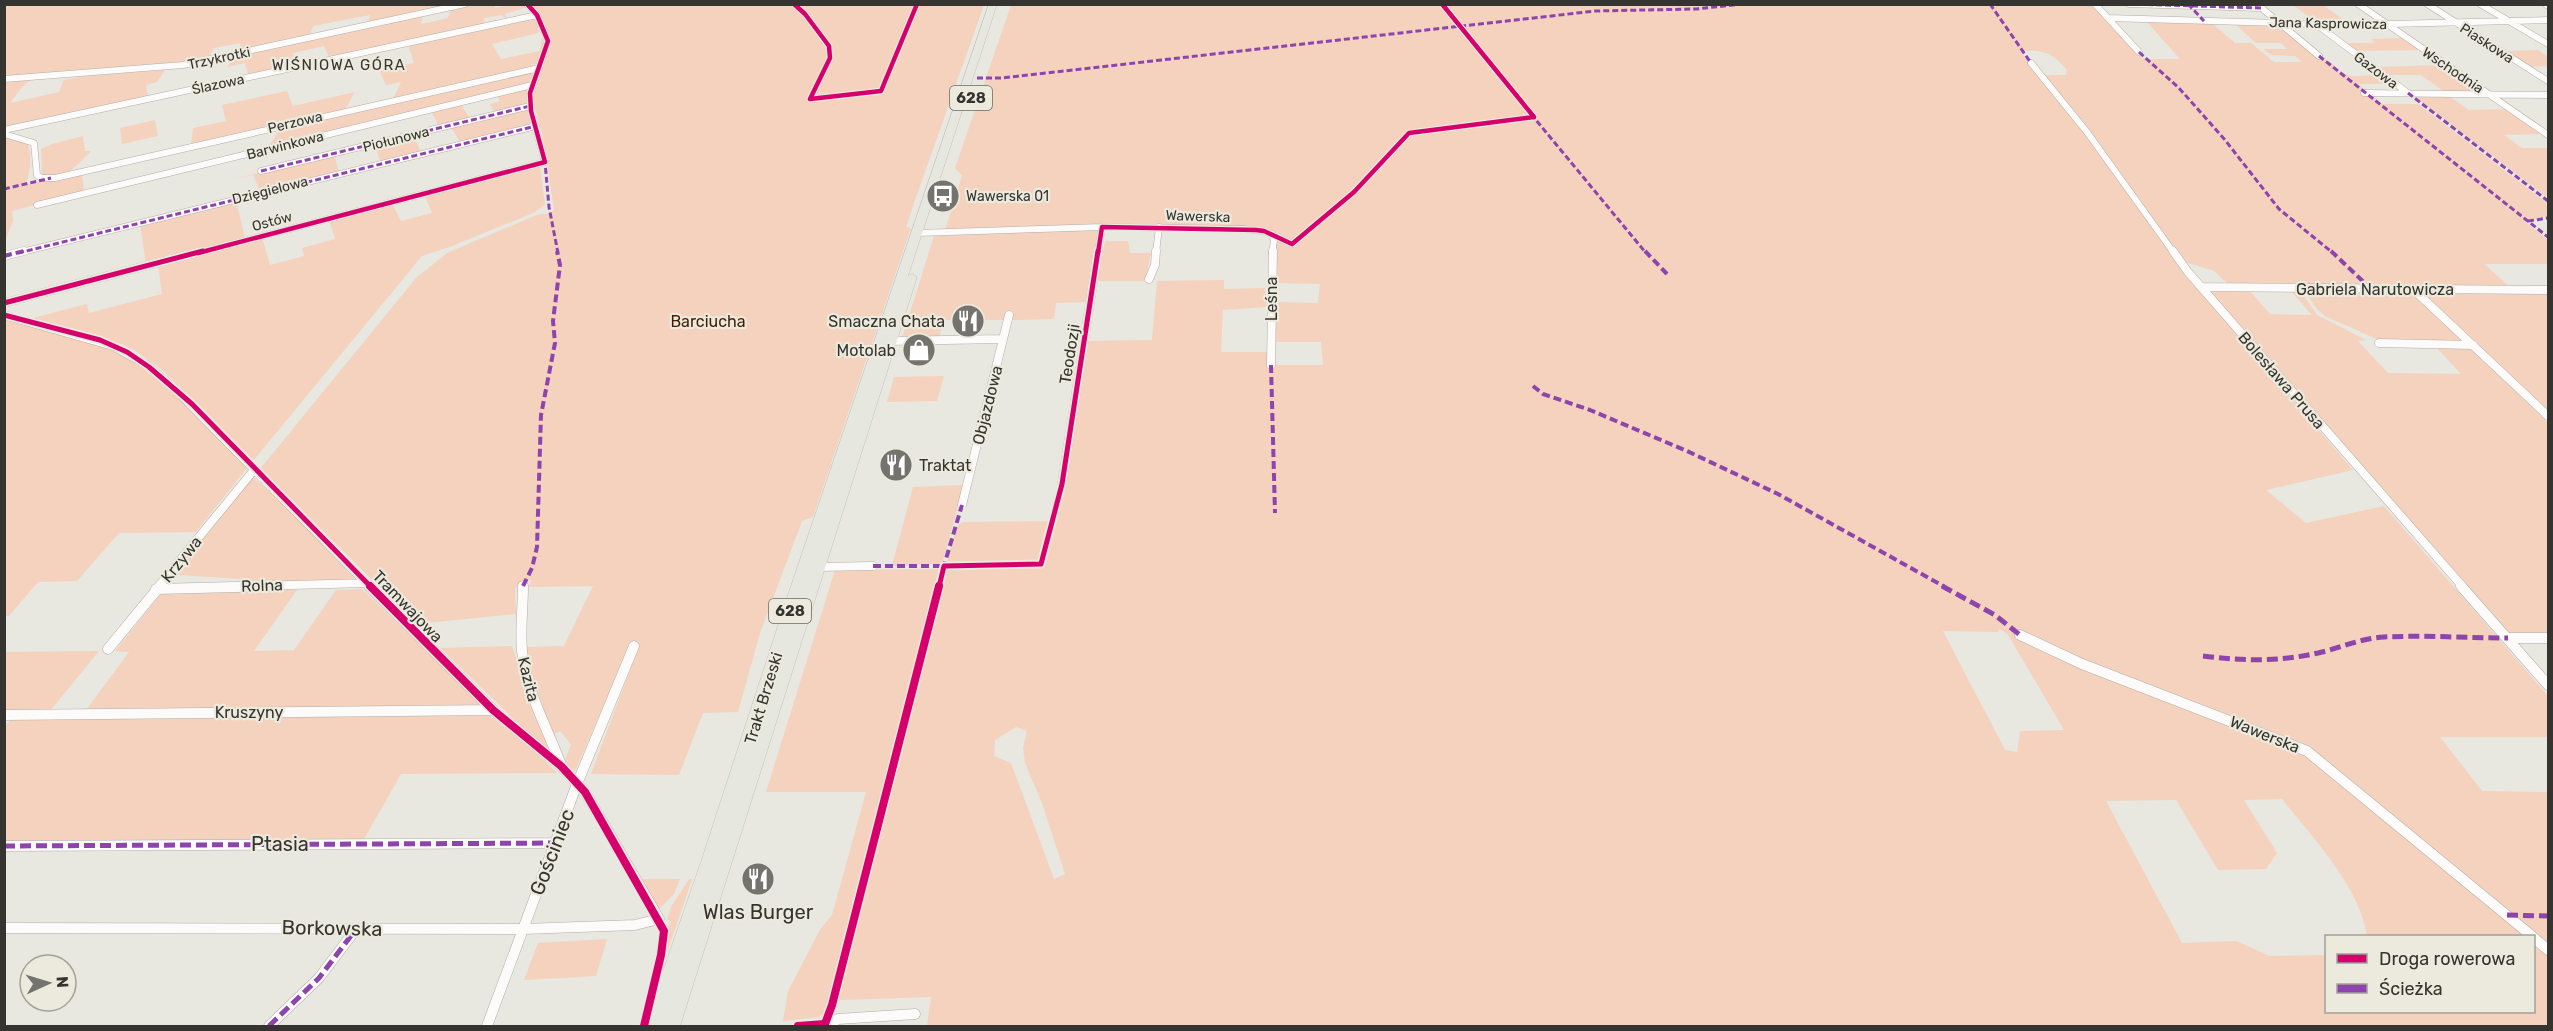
<svg xmlns="http://www.w3.org/2000/svg" width="2553" height="1031" font-family="Rubik,sans-serif">
	<style>
		.green { fill: #f4d2be; fill-rule: evenodd }
		.lines { fill: none; stroke-linecap: round; stroke-linejoin: round }
		.minor-far2-casing { stroke: #afaea9; stroke-width: 7 }
		.minor-far1-casing { stroke: #afaea9; stroke-width: 9 }
		.minor-casing { stroke: #afaea9; stroke-width: 11 }
		.primary-casing { stroke: #c3c2bf; stroke-width: 1 }
		.minor-far2 { stroke: #fcfbfa; stroke-width: 6 }
		.minor-far1 { stroke: #fcfbfa; stroke-width: 8 }
		.minor { stroke: #fcfbfa; stroke-width: 10 }
		.primary { fill: #e6e7de; fill-rule: evenodd }
		.quiet-far2 { stroke: #8e44ad; stroke-width: 3; stroke-dasharray: 6 3; stroke-linecap: butt }
		.quiet-far1 { stroke: #8e44ad; stroke-width: 4; stroke-dasharray: 8 4; stroke-linecap: butt }
		.quiet { stroke: #8e44ad; stroke-width: 5; stroke-dasharray: 11 5; stroke-linecap: butt }
		.cycleway-far2-casing { stroke: #ece9dd; stroke-width: 7 }
		.cycleway-far1-casing { stroke: #ece9dd; stroke-width: 9 }
		.cycleway-casing { stroke: #ece9dd; stroke-width: 11 }
		.cycleway-far2 { stroke: #d6006c; stroke-width: 4.5 }
		.cycleway-far1 { stroke: #d6006c; stroke-width: 5 }
		.cycleway { stroke: #d6006c; stroke-width: 8 }
		.labels { text-anchor: middle; stroke-width: 4.5; stroke-linejoin: round; paint-order: stroke }
		.far-street-label { font-size: 14px; fill: #353430; stroke: #ece9dd }
		.far-poi-label { font-size: 14px; fill: #353430; stroke: #ece9dd; text-anchor: start }
		.far-neighbourhood-label { font-size: 15px; letter-spacing: 1.5px; fill: #353430; stroke: #ece9dd }
		.shield { fill: #ece9dd; stroke: #6c6a64; stroke-width: 1.5 }
		.shield-label { font-size: 15px; font-weight: bold; fill: #353430 }
		.street-label { font-size: 16px; fill: #353430; stroke: #ece9dd }
		.park-label { font-size: 16px; fill: #471c02; stroke: #ece9dd }
		.poi-label { font-size: 16px; fill: #353430; stroke: #ece9dd; text-anchor: end }
		.near-street-label { font-size: 20px; fill: #353430; stroke: #ece9dd }
		.near-poi-label { font-size: 20px; fill: #353430; stroke: #ece9dd }
	</style>
	<rect width="100%" height="100%" fill="#e8e7e0"/>
	<path class="green" d="M 510,4 L 525,5 L 527,7 L 505,14 L 507,18 L 516,17 L 508,20 L 502,15 L 484,18 L 484,24 L 330,59 L 324,46 L 293,53 L 297,66 L 249,77 L 245,63 L 227,67 L 235,56 L 423,15 L 421,24 L 448,18 L 451,9 L 471,5 L 495,5 L 495,8 Z
		M 2091,4 L 2143,59 L 2180,59 L 2147,22 L 2213,24 L 2235,43 L 2251,43 L 2274,62 L 2302,62 L 2295,56 L 2271,55 L 2263,49 L 2287,49 L 2281,43 L 2256,43 L 2235,24 L 2280,25 L 2320,58 C 2331,58 2336,70 2345,74 C 2361,81 2370,67 2392,84 L 2358,84 L 2382,104 L 2418,104 L 2548,204 L 2548,216 L 2524,221 L 2548,240 L 2548,264 L 2484,264 L 2511,288 L 2228,284 L 2214,271 L 2185,262 L 2043,75 L 2066,75 L 2067,70 C 2051,52 2044,50 2020,51 L 2083,131 L 2192,282 L 2353,470 L 2266,490 L 2306,523 L 2384,506 L 2548,696 L 2548,737 L 2440,737 L 2482,791 L 2548,792 L 2548,1026 L 927,1026 L 931,997 L 841,1000 L 819,1017 L 783,1021 L 788,991 L 821,928 L 832,915 L 866,792 L 766,792 L 835,570 L 945,569 L 957,526 L 962,522 L 1057,521 L 1088,341 L 1152,340 L 1157,281 L 1224,280 L 1224,289 L 1265,288 L 1267,307 L 1223,310 L 1221,352 L 1270,352 L 1270,365 L 1323,365 L 1321,342 L 1274,342 L 1274,302 L 1318,303 L 1320,284 L 1273,283 C 1274,262 1284,237 1263,227 L 1161,225 L 945,230 L 962,176 L 955,168 L 1011,5 ZM 1998,629 L 2007,633 L 2064,730 L 2020,731 L 2017,752 L 2005,750 L 1943,631 L 1999,632 ZM 1016,727 L 1027,731 L 1023,748 L 1025,763 L 1042,803 L 1065,874 L 1054,879 L 1011,763 L 994,756 L 995,740 ZM 2282,799 C 2313,838 2360,887 2367,936 L 2534,936 L 2534,1012 L 2326,1012 L 2326,955 L 2270,956 L 2236,941 L 2182,943 L 2106,801 L 2176,800 L 2218,870 L 2266,869 L 2277,853 L 2244,800 Z
		M 2314,4 L 2324,6 L 2348,23 L 2316,22 L 2293,5 Z
		M 4,5 L 444,5 L 443,8 L 367,25 L 370,15 L 313,26 L 309,38 L 236,53 L 241,43 L 214,48 L 208,59 L 185,63 L 5,78 Z
		M 529,5 L 984,5 L 914,203 L 906,227 L 911,228 L 813,517 L 802,521 L 760,633 L 738,712 L 703,713 L 679,775 L 591,774 L 639,646 L 629,647 L 575,771 L 570,769 L 565,760 L 571,744 L 560,731 L 553,735 L 525,656 L 524,647 L 564,646 L 593,586 L 529,587 L 531,580 L 525,579 L 515,588 L 516,614 L 417,624 L 260,469 L 416,278 L 447,253 L 539,214 L 549,214 L 554,210 L 543,137 L 531,93 L 548,52 L 550,42 Z
		M 537,15 L 539,33 L 492,44 L 501,59 L 540,51 L 542,37 L 545,44 L 540,61 L 526,69 L 393,99 L 401,82 L 386,85 L 379,70 L 414,63 L 408,44 Z
		M 2405,38 L 2421,50 L 2354,51 L 2344,43 L 2375,43 L 2371,39 Z
		M 2538,50 L 2548,57 L 2548,68 L 2545,66 L 2528,67 L 2505,51 Z
		M 2443,65 L 2483,92 L 2446,93 L 2421,75 L 2386,75 L 2376,67 Z
		M 535,69 L 528,85 L 267,149 L 282,126 Z
		M 165,70 L 157,82 L 146,85 L 148,98 L 5,129 L 4,80 L 33,78 L 22,87 L 10,103 L 59,92 L 64,80 L 85,76 Z
		M 528,87 L 529,104 L 495,113 L 490,104 L 500,101 L 496,94 Z
		M 287,91 L 293,106 L 355,92 L 345,110 L 191,145 L 193,128 L 226,121 L 222,105 Z
		M 2414,96 L 2450,97 L 2469,110 L 2507,109 L 2544,134 L 2504,135 L 2522,148 L 2548,148 L 2548,198 Z
		M 461,104 L 470,119 L 439,127 L 431,111 Z
		M 528,107 L 533,125 L 460,142 L 450,126 Z
		M 155,120 L 158,136 L 122,144 L 120,128 Z
		M 413,135 L 421,152 L 381,162 L 374,145 Z
		M 5,136 L 27,142 C 32,155 31,172 25,185 L 82,173 L 84,192 L 12,211 L 13,221 L 5,241 Z
		M 83,136 L 85,151 L 91,151 C 77,165 64,183 42,174 L 41,149 L 52,144 Z
		M 334,155 L 339,172 L 260,191 L 253,175 L 233,179 Z
		M 540,166 L 545,205 L 533,213 L 452,246 L 422,256 L 253,461 L 165,372 C 149,359 125,341 104,340 L 29,319 L 87,304 L 89,313 L 162,294 L 158,264 L 262,237 L 270,265 L 304,256 L 302,248 L 335,239 L 329,219 L 392,203 L 401,221 L 432,213 L 424,194 Z
		M 236,201 L 245,238 L 146,264 L 140,224 Z
		M 1099,229 L 1087,302 L 1056,303 L 1054,319 L 1012,320 L 1013,313 L 1007,313 L 1004,320 L 944,320 L 939,338 L 902,338 L 934,236 Z
		M 1105,241 L 1128,241 L 1130,253 L 1151,253 L 1145,281 L 1097,281 Z
		M 2207,290 L 2249,290 L 2270,314 L 2312,315 L 2290,290 L 2300,290 L 2317,315 L 2366,340 L 2358,341 L 2388,373 L 2461,374 L 2436,347 L 2470,348 L 2548,423 L 2548,634 L 2509,633 Z
		M 2304,291 L 2410,291 L 2464,343 L 2381,341 L 2325,316 L 2317,309 Z
		M 2421,293 L 2548,294 L 2548,413 Z
		M 4,318 C 36,326 71,332 102,344 C 161,367 204,424 247,468 L 196,532 L 119,533 L 77,581 L 38,582 L 9,616 L 4,616 Z
		M 944,376 L 937,401 L 887,402 L 894,377 Z
		M 253,477 L 290,509 L 356,581 L 246,582 L 242,579 L 179,575 L 175,572 Z
		M 964,485 L 942,564 L 892,566 L 913,487 Z
		M 362,589 L 479,702 L 477,706 L 86,710 L 129,652 L 115,651 L 162,592 L 297,590 L 254,651 L 294,650 L 336,590 Z
		M 512,646 L 535,716 L 548,745 L 545,749 L 440,648 Z
		M 99,651 L 50,711 L 5,712 L 4,652 Z
		M 489,715 L 537,753 L 557,773 L 401,774 L 364,839 L 5,842 L 4,728 L 11,719 Z
		M 641,879 L 680,879 L 674,894 L 658,910 Z
		M 689,879 L 692,879 L 667,953 L 663,953 L 666,930 L 671,921 L 667,920 L 671,907 Z
		M 607,939 L 596,976 L 524,980 L 538,943 Z"/>
	<g class="lines">
		<defs>
			<path id="minor-far2" d="M 2095,4 L 2139,52
				M 2129,4 L 2262,8
				M 2358,4 L 2548,135
				M 2427,4 L 2548,81
				M 2480,4 L 2548,44
				M 2545,4 L 2548,6
				M 2258,5 L 2319,56
				M 2108,18 L 2350,25 L 2548,20
				M 2316,24 L 2408,93
				M 2031,63 L 2087,132 L 2174,253
				M 4,79 L 183,65 L 465,4
				M 2364,93 L 2548,95
				M 4,130 L 537,15
				M 4,134 L 34,143 L 37,175 L 41,178 L 55,178 L 539,68
				M 261,171 L 530,106
				M 37,205 L 532,85
				M 917,233 L 1102,227 L 1243,229 L 1264,231 L 1292,244
				M 1272,234 L 1274,241 L 1272,253
				M 18,253 L 536,126
				M 198,253 L 545,162 L 531,111 L 530,93 L 548,41 L 537,15 L 527,4
				M 1098,253 L 1102,227
				M 1156,253 L 1159,227"/>
			<path id="minor-far1" d="M 2173,251 L 2188,272 L 2463,587
				M 4,256 L 24,251
				M 1149,279 L 1155,265 L 1156,251
				M 2202,287 L 2548,290
				M 2414,290 L 2548,416
				M 4,303 L 203,251
				M 4,315 L 113,346 L 147,365 L 177,391 L 370,587
				M 887,341 L 1003,339
				M 2379,343 L 2473,345
				M 1271,365 L 1273,251
				M 1062,484 L 1098,251
				M 962,505 L 1009,315
				M 817,567 L 873,566
				M 158,587 L 254,470
				M 221,587 L 367,583"/>
			<path id="minor" d="M 523,586 C 523,608 520,630 522,651 C 526,691 547,727 561,765
				M 2461,586 L 2548,685
				M 156,589 L 273,586
				M 2020,635 L 2082,664 L 2307,751 L 2532,936
				M 2508,638 L 2548,638
				M 108,649 L 160,586
				M 4,715 L 493,710
				M 4,846 L 556,843
				M 4,928 L 523,929 L 635,925 L 659,919 L 585,792 L 561,766 L 493,710 L 369,586
				M 2534,938 L 2548,950
				M 269,1026 L 319,978 L 356,929
				M 487,1026 L 577,784 L 634,646
				M 825,1026 L 838,1019 L 915,1014"/>
			<path id="primary" d="M 989,4 L 997,4 L 908,276 L 912,274 L 917,277 L 680,1026 L 644,1026 L 702,859 L 789,592 Z"/>
		</defs>
		<use href="#minor-far2" class="minor-far2-casing"/>
		<use href="#minor-far1" class="minor-far1-casing"/>
		<use href="#minor" class="minor-casing"/>
		<use href="#primary" class="primary-casing"/>
		<use href="#minor-far2" class="minor-far2"/>
		<use href="#minor-far1" class="minor-far1"/>
		<use href="#minor" class="minor"/>
		<use href="#primary" class="primary"/>
		<path class="quiet-far2" d="M 1990,4 L 2031,63
			M 2129,4 L 2262,8
			M 2188,4 L 2204,21
			M 2139,52 L 2179,88 L 2225,140 L 2279,209 L 2333,253
			M 2319,56 L 2548,237
			M 977,78 L 1002,78 L 1595,11 L 1696,9 L 1742,4
			M 2408,93 L 2548,201
			M 1531,114 L 1646,253
			M 542,163 L 545,162 L 549,207 L 558,253
			M 261,171 L 530,106
			M 4,189 L 51,178
			M 2528,221 L 2548,218
			M 18,253 L 536,126"/>
		<path class="quiet-far1" d="M 1645,251 L 1667,274
			M 2331,251 L 2371,289
			M 4,256 L 24,251
			M 1271,365 L 1275,513
			M 1533,386 L 1543,394 L 1590,410 L 1687,451 L 1778,494 L 1945,587
			M 873,566 L 948,566
			M 943,569 L 962,505
			M 523,586 L 532,568 L 537,547 L 541,415 L 555,343 L 553,321 L 560,265 L 557,251"/>
		<path class="quiet" d="M 1942,586 L 1995,615 L 2020,635
			M 2203,656 C 2243,661 2282,662 2322,652 C 2343,647 2362,638 2384,637 C 2425,635 2467,638 2508,638
			M 4,846 L 556,843
			M 2507,915 L 2548,916
			M 269,1026 L 319,978 L 356,929"/>
		<defs>
			<path id="cycleway-far2" d="M 794,4 L 805,14 L 829,46 L 830,58 L 810,99
				M 1442,4 L 1534,117
				M 810,99 L 881,91 L 917,4
				M 198,253 L 545,162 L 531,111 L 530,93 L 548,41 L 537,15 L 527,4
				M 1098,253 L 1102,227 L 1256,230 L 1264,231 L 1292,244 L 1354,192 L 1409,133 L 1534,117"/>
			<path id="cycleway-far1" d="M 4,303 L 203,251
				M 4,315 L 100,340 L 127,352 L 149,367 L 192,404 L 371,587
				M 939,587 L 944,566 L 1041,564 L 1062,484 L 1098,251"/>
			<path id="cycleway" d="M 370,586 L 493,710 L 561,766 L 585,792 L 664,931 L 661,955 L 644,1026
				M 798,1026 L 825,1024 L 832,1005 L 939,586"/>
		</defs>
		<use href="#cycleway-far2" class="cycleway-far2-casing"/>
		<use href="#cycleway-far1" class="cycleway-far1-casing"/>
		<use href="#cycleway" class="cycleway-casing"/>
		<use href="#cycleway-far2" class="cycleway-far2"/>
		<use href="#cycleway-far1" class="cycleway-far1"/>
		<use href="#cycleway" class="cycleway"/>
	</g>
	<defs>
		<symbol id="bus-disc" viewBox="-11 -11 22 22"><circle r="9.5" fill="#74736e" stroke="#ece9dd"/><path d="M-5-6H5V4H4V6H2V4H-2V6H-4V4H-5ZM-3.5-4V0h7V-4ZM-3.5 1.2v1.5H-2V1.2ZM2 1.2v1.5H3.5V1.2Z" fill="#fff"/></symbol>
		<symbol id="restaurant-disc" viewBox="-11 -11 22 22"><circle r="9.5" fill="#74736e" stroke="#ece9dd"/><path d="M-5-6h1v4h1v-4h1v4h1v-4h1v5L-1.5 .5V6h-2V.5L-5-1ZM5-6V6H3V1.5H1.5Q1.5-4 5-6Z" fill="#fff"/></symbol>
		<symbol id="shop-disc" viewBox="-11 -11 22 22"><circle r="9.5" fill="#74736e" stroke="#ece9dd"/><path d="M-5-2.5h2.3a2.7 3.5 0 0 1 5.4 0H5L5.5 6h-11ZM-1.5-2.5h3a1.5 2.3 0 0 0-3 0Z" fill="#fff"/></symbol>
	</defs>
	<g fill-rule="evenodd">
		<use href="#bus-disc" x="924" y="177" width="38" height="38"/>
		<use href="#restaurant-disc" x="949" y="302" width="38" height="38"/>
		<use href="#shop-disc" x="900" y="331" width="38" height="38"/>
		<use href="#restaurant-disc" x="877" y="446" width="38" height="38"/>
		<use href="#restaurant-disc" x="739" y="860" width="38" height="38"/>
	</g>
	<g class="labels">
		<g class="far-street-label">
			<text transform="translate(2328 23) rotate(1)" y="5">Jana Kasprowicza</text>
			<text transform="translate(2487 43) rotate(33)" y="5">Piaskowa</text>
			<text transform="translate(219 58) rotate(-12)" y="5">Trzykrotki</text>
			<text transform="translate(2376 70) rotate(37)" y="5">Gazowa</text>
			<text transform="translate(2453 70) rotate(34)" y="5">Wschodnia</text>
			<text transform="translate(218 84) rotate(-12)" y="5">Ślazowa</text>
			<text transform="translate(295 122) rotate(-13)" y="5">Perzowa</text>
			<text transform="translate(396 139) rotate(-14)" y="5">Piołunowa</text>
			<text transform="translate(285 145) rotate(-14)" y="5">Barwinkowa</text>
			<text transform="translate(270 190) rotate(-14)" y="5">Dzięgielowa</text>
			<text transform="translate(1198 216) rotate(2)" y="5">Wawerska</text>
			<text transform="translate(272 221) rotate(-15)" y="5">Ostów</text>
		</g>
		<g class="far-poi-label">
			<text x="966" y="201">Wawerska 01</text>
		</g>
		<g class="far-neighbourhood-label">
			<text x="339" y="70">WIŚNIOWA GÓRA</text>
		</g>
		<g class="shield">
			<rect x="950" y="86" width="42" height="24" rx="4.5"/>
			<rect x="769" y="599" width="42" height="24" rx="4.5"/>
		</g>
		<g class="shield-label">
			<text x="971" y="103">628</text>
			<text x="790" y="616">628</text>
		</g>
		<g class="street-label">
			<text x="2375" y="295">Gabriela Narutowicza</text>
			<text transform="translate(1271 299) rotate(-90)" y="6">Leśna</text>
			<text transform="translate(1069 354) rotate(-81)" y="6">Teodozji</text>
			<text transform="translate(2282 380) rotate(49)" y="6">Bolesława Prusa</text>
			<text transform="translate(987 405) rotate(-76)" y="6">Objazdowa</text>
			<text transform="translate(181 559) rotate(-51)" y="6">Krzywa</text>
			<text transform="translate(262 585) rotate(-2)" y="6">Rolna</text>
			<text transform="translate(408 606) rotate(46)" y="6">Tramwajowa</text>
			<text transform="translate(529 679) rotate(76)" y="6">Kazita</text>
			<text transform="translate(763 698) rotate(-73)" y="6">Trakt Brzeski</text>
			<text x="249" y="718">Kruszyny</text>
			<text transform="translate(2265 734) rotate(22)" y="6">Wawerska</text>
		</g>
		<g class="park-label">
			<text x="708" y="327">Barciucha</text>
		</g>
		<g class="poi-label">
			<text x="945" y="327">Smaczna Chata</text>
			<text x="896" y="356">Motolab</text>
			<text x="919" y="471" text-anchor="start">Traktat</text>
		</g>
		<g class="near-street-label">
			<text x="280" y="851">Ptasia</text>
			<text transform="translate(552 852) rotate(-69)" y="7">Gościniec</text>
			<text transform="translate(332 928) rotate(1)" y="7">Borkowska</text>
		</g>
		<g class="near-poi-label">
			<text x="758" y="919">Wlas Burger</text>
		</g>
	</g>
	<rect width="2553" height="1031" fill="none" stroke="#353430" stroke-width="12"/>
	<rect x="2325" y="935" width="210" height="78" fill="#ece9dd" stroke="#a3a198" stroke-width="1.5"/>
	<rect x="2337" y="954" width="30" height="9" fill="#d6006c" stroke="#a3a198" stroke-width="1.5"/>
	<text x="2379" y="965" font-size="18" fill="#353430">Droga rowerowa</text>
	<rect x="2337" y="984" width="30" height="9" fill="#8e44ad" stroke="#a3a198" stroke-width="1.5"/>
	<text x="2379" y="995" font-size="18" fill="#353430">Ścieżka</text>
	<g transform="translate(48 983) rotate(86)"><circle r="28" fill="#ece9dd" stroke="#a3a198" stroke-width="1.5"/>
	<path d="M0-4.5L10 22L0 15L-10 22Z" fill="#74736e"/>
	<text y="-9" font-size="16" font-weight="bold" text-anchor="middle" fill="#353430">N</text>
	</g>
</svg>
